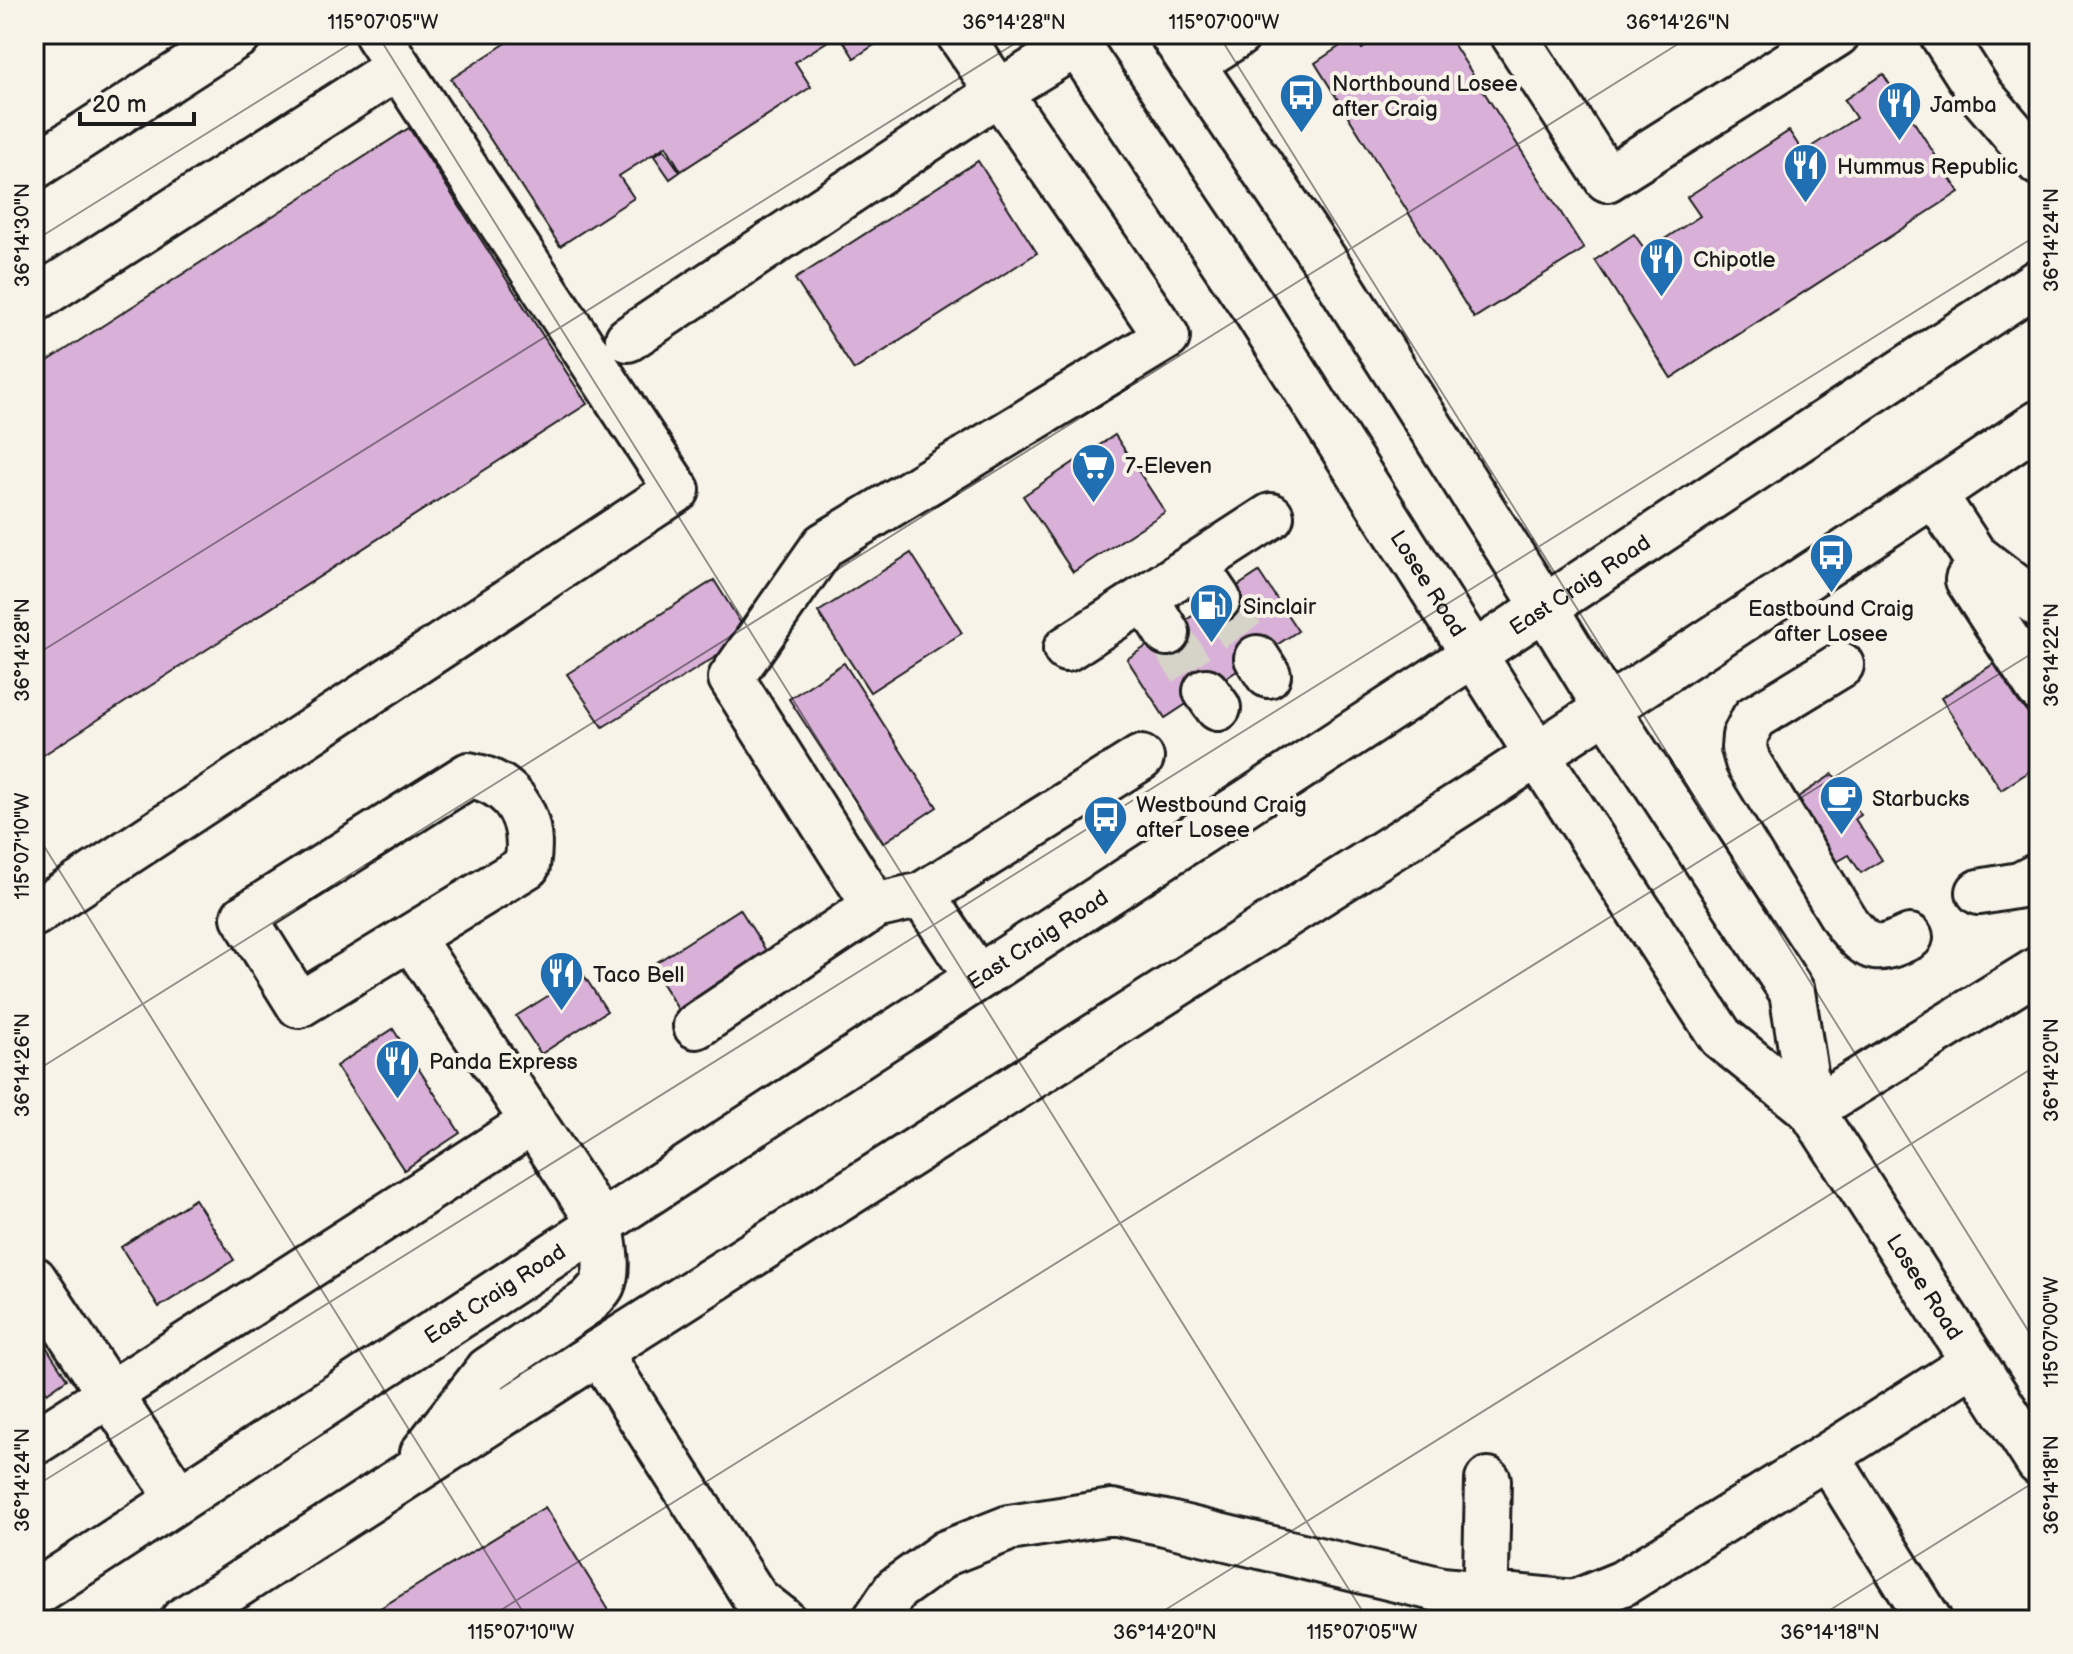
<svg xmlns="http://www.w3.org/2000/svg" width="2073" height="1654" font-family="'Balsamiq Sans',sans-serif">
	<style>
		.building { fill: #d9b1d8; stroke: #1c1c1c; stroke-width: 2 }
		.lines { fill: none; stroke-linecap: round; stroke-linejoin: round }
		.minor-tunnel { stroke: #d6d3c9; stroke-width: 44; stroke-dasharray: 44 22; stroke-linecap: butt }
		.minor-casing { stroke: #1c1c1c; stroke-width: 50 }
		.major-casing { stroke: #1c1c1c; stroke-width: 50 }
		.minor { stroke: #f7f3e8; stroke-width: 44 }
		.major { stroke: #f7f3e8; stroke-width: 44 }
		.ticks { fill: none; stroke: #1c1c1c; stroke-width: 2; stroke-opacity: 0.45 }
		.labels { text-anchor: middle; stroke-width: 8; stroke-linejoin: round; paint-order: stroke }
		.poi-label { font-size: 22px; fill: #1c1c1c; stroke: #f7f3e8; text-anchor: start }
		.street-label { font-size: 22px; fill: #1c1c1c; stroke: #f7f3e8 }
		.neatline { fill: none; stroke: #1c1c1c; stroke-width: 3 }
		.ticks-label { font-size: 20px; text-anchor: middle; fill: #1c1c1c }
	</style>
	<rect width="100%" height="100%" fill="#f7f3e8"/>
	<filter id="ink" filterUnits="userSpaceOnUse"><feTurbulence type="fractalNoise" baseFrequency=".0125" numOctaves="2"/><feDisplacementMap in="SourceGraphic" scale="16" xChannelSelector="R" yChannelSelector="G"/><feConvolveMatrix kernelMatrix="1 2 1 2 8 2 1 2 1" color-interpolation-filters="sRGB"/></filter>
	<g filter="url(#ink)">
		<path class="building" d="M 520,34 L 839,34 L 795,62 L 811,87 L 681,171 L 666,146 L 619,176 L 634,198 L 560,246 L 451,79 Z
			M 839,34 L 891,34 L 854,58 Z
			M 1383,34 L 1447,34 L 1584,249 L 1474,318 L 1315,63 L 1355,36 L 1362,49 Z
			M 1883,74 L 1959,192 L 1671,378 L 1595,260 L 1634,234 L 1646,251 L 1700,216 L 1687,197 L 1789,131 L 1803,152 L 1856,118 L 1844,100 Z
			M 409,128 L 587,404 L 34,761 L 34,370 Z
			M 664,149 L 680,172 L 670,179 L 654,156 Z
			M 978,161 L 1037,253 L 854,370 L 795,279 Z
			M 1115,435 L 1165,512 L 1073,572 L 1023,496 Z
			M 911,553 L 962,633 L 870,692 L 818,612 Z
			M 1259,572 L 1298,631 L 1165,718 L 1127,659 Z
			M 714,580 L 749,636 L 603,727 L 567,674 Z
			M 844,663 L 937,807 L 883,843 L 789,699 Z
			M 1995,663 L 2039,730 L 2039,765 L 2001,790 L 1941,698 Z
			M 1833,774 L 1861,815 L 1855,819 L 1882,860 L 1861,873 L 1849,855 L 1833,864 L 1796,807 L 1802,802 L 1798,797 Z
			M 740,909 L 770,957 L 681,1014 L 651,966 Z
			M 583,974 L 607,1011 L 541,1054 L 516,1016 Z
			M 393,1029 L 460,1133 L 404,1170 L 336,1066 Z
			M 195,1199 L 234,1260 L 159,1307 L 121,1247 Z
			M 34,1328 L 67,1379 L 47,1393 L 36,1376 L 34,1377 Z
			M 545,1507 L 615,1620 L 361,1620 Z"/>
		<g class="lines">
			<path class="minor-tunnel" d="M 1218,599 L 1257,658
				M 1167,633 L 1206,691"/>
			<defs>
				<path id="minor" d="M 1513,34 L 1607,179 L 1837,34
					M 1942,34 L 1981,95 L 2039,163
					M 1192,64 L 1239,34
					M 34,167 L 240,34
					M 34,300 L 398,67
					M 628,339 L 999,92 L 1077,44
					M 1934,494 L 1974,555 L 2039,605
					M 1195,565 L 1218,599
					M 1968,580 L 2039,689
					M 1145,598 L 1167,633
					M 1066,649 L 1271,516
					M 1257,658 L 1268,675
					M 1841,665 L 1754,718 L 1745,736 L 1744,748 L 1748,762 L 1847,924 C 1871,953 1877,952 1910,937
					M 1206,691 L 1218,708
					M 469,775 C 517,784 535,821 527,866 L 299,1005 L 244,917 Z
					M 1979,892 L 2020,885 L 2039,875
					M 922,895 L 977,977
					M 875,906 L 731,678 L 824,545 L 1167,337 L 959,34
					M 34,914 L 677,490 L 377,34
					M 411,938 L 601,1224
					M 696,1026 L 875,906 L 922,895 L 1141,758
					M 1811,1110 L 2039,969
					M 34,1279 L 179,1499
					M 599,1352 L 756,1599 L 783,1620
					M 34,1443 L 533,1122
					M 1827,1456 L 1929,1620
					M 875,1620 L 896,1589 L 946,1553 L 1009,1528 L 1112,1512 L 1165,1523 L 1442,1590 L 1574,1603 L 1623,1583 L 1827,1456 L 1974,1362
					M 1485,1620 L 1488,1480"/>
				<g id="major">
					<path id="s1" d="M 1070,34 L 1256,311 L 1537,754 L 1721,1037 L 1811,1110 L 2039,1463"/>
					<path d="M 1172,34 L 1327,264 L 1544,606 L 1607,709 L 1792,992 L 1811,1110"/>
					<path d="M 423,1453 L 488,1370 L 589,1301 C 593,1296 599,1291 602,1285 C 610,1268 603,1242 601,1224"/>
					<path id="s2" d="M 34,1594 L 1474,654 L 2039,281"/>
					<path d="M 183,1620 L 599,1352 L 1495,782 L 1934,494 L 2039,423"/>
				</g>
			</defs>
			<use href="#minor" class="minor-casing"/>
			<use href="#major" class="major-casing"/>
			<use href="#minor" class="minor"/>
			<use href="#major" class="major"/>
		</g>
	</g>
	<path class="ticks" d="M 377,34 L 1368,1620M 1218,34 L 2039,1348M 34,241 L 366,34M 34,656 L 1030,34M 34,830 L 528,1620M 34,1072 L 1694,34M 34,1487 L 2039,234M 485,1620 L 2039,649M 1149,1620 L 2039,1064M 1814,1620 L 2039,1479"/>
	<defs>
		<symbol id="bus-pin" viewBox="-11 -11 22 30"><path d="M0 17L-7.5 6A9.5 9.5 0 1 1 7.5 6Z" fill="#1f6fb2" stroke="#f7f3e8"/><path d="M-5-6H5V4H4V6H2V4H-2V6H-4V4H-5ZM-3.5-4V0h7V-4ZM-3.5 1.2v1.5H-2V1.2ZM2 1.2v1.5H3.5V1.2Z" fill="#fff"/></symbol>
		<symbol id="restaurant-pin" viewBox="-11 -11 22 30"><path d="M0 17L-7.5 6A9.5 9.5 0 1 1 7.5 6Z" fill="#1f6fb2" stroke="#f7f3e8"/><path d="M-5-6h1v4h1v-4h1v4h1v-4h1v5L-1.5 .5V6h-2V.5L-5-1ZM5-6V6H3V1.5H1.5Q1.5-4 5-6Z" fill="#fff"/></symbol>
		<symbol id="supermarket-pin" viewBox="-11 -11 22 30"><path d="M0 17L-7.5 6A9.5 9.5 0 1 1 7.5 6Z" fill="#1f6fb2" stroke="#f7f3e8"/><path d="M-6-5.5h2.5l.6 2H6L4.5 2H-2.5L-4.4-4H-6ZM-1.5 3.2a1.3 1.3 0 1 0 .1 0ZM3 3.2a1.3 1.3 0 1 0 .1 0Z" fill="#fff"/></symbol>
		<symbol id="fuel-pin" viewBox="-11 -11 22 30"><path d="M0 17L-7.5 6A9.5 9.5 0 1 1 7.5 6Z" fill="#1f6fb2" stroke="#f7f3e8"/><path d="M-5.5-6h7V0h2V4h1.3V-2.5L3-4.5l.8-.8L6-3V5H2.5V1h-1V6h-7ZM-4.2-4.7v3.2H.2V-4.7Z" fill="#fff"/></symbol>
		<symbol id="cafe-pin" viewBox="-11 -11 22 30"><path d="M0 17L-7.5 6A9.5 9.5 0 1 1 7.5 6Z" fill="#1f6fb2" stroke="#f7f3e8"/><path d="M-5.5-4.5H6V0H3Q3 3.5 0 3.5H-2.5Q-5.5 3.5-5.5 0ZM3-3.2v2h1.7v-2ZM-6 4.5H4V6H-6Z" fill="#fff"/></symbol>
	</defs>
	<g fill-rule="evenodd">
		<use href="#bus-pin" x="1276" y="70" width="51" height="69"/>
		<use href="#restaurant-pin" x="1874" y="78" width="51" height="69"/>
		<use href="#restaurant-pin" x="1780" y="140" width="51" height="69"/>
		<use href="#restaurant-pin" x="1636" y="234" width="51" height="69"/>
		<use href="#supermarket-pin" x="1068" y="440" width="51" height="69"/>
		<use href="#bus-pin" x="1806" y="530" width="51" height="69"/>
		<use href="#fuel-pin" x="1186" y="580" width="51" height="69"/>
		<use href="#cafe-pin" x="1816" y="772" width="51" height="69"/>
		<use href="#bus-pin" x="1080" y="792" width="51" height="69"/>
		<use href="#restaurant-pin" x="536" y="948" width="51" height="69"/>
		<use href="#restaurant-pin" x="372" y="1036" width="51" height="69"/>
	</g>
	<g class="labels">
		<g class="poi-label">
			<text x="1332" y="91">Northbound Losee<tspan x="1332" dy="25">after Craig</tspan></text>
			<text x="1930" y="112">Jamba</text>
			<text x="1837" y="174">Hummus Republic</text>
			<text x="1693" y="267">Chipotle</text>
			<text x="1125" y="473">7-Eleven</text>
			<text x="1243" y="614">Sinclair</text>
			<text x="1831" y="616" text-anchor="middle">Eastbound Craig<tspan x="1831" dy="25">after Losee</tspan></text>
			<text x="1872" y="806">Starbucks</text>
			<text x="1136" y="812">Westbound Craig<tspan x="1136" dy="25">after Losee</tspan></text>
			<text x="593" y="982">Taco Bell</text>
			<text x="429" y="1069">Panda Express</text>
		</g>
		<g class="street-label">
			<text dy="8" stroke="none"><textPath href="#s1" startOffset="656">Losee Road</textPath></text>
			<text dy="8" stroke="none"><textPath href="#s2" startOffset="1846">East Craig Road</textPath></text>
			<text dy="8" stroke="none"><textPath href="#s2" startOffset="1198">East Craig Road</textPath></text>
			<text dy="8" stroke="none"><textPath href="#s1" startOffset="1522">Losee Road</textPath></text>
			<text dy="8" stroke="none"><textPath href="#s2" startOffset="550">East Craig Road</textPath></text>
		</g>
	</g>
	<rect width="2073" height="1654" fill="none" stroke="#f7f3e8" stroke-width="88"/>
	<path d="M80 112v12h114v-12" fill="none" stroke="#1c1c1c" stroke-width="4"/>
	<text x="92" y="112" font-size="24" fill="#1c1c1c" stroke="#f7f3e8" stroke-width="6" paint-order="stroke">20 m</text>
	<rect x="44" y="44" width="1985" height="1566" class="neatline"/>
	<g class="ticks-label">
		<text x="383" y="29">115°07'05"W</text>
		<text x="1014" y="29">36°14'28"N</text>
		<text x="1224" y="29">115°07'00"W</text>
		<text x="1678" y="29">36°14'26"N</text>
		<text transform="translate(22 235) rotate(-90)" y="7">36°14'30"N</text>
		<text transform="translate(2051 240) rotate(-90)" y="7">36°14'24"N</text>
		<text transform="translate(22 650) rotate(-90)" y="7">36°14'28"N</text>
		<text transform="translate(2051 655) rotate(-90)" y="7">36°14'22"N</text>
		<text transform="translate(22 846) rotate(-90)" y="7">115°07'10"W</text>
		<text transform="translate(22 1065) rotate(-90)" y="7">36°14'26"N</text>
		<text transform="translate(2051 1070) rotate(-90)" y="7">36°14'20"N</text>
		<text transform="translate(2051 1332) rotate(-90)" y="7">115°07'00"W</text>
		<text transform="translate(22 1480) rotate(-90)" y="7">36°14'24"N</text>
		<text transform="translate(2051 1485) rotate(-90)" y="7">36°14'18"N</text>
		<text x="521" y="1639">115°07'10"W</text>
		<text x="1165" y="1639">36°14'20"N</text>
		<text x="1362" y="1639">115°07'05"W</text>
		<text x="1830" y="1639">36°14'18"N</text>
	</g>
</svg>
